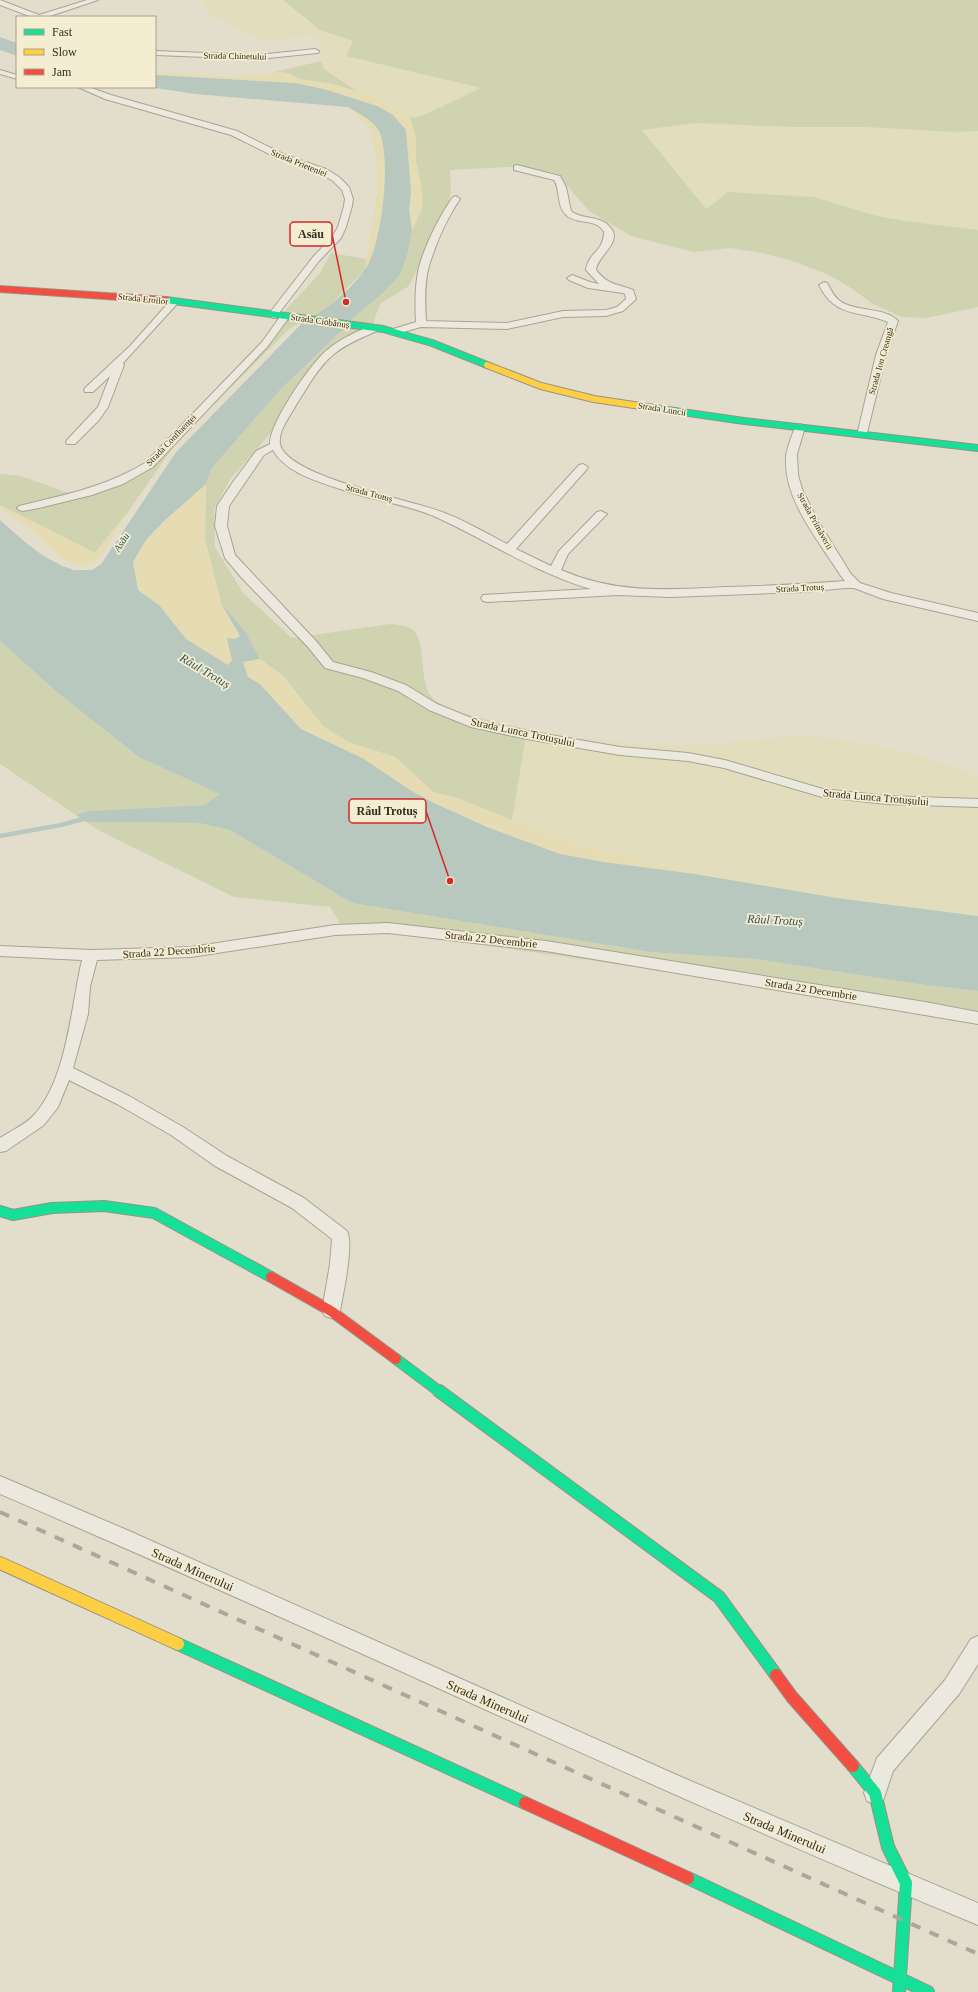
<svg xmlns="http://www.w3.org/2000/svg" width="978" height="1992" font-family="'Times New Roman',serif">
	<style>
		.farmland { fill: #e2debd }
		.green { fill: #cfd3af }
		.sand { fill: #e5dcb4 }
		.water { fill: #b8c8bf }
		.pier { fill: #e3decc }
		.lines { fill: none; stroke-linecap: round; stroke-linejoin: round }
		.stream { stroke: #b8c8bf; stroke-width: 4.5 }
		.street-casing { stroke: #a8a395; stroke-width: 2 }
		.fast-far2-casing { stroke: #979285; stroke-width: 8 }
		.fast-far1-casing { stroke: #979285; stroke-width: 12 }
		.fast-casing { stroke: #979285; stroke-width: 14 }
		.slow-far1-casing { stroke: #979285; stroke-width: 8 }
		.slow-casing { stroke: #979285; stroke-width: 14 }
		.jam-far2-casing { stroke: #979285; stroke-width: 8 }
		.jam-far1-casing { stroke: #979285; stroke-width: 12 }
		.jam-casing { stroke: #979285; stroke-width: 14 }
		.street { fill: #ebe8dd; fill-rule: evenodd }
		.fast-far2 { stroke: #16e098; stroke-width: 6 }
		.fast-far1 { stroke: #16e098; stroke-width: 10 }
		.fast { stroke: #16e098; stroke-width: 12 }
		.slow-far1 { stroke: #ffcf43; stroke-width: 6 }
		.slow { stroke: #ffcf43; stroke-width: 12 }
		.jam-far2 { stroke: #f24e42; stroke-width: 6 }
		.jam-far1 { stroke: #f24e42; stroke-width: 10 }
		.jam { stroke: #f24e42; stroke-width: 12 }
		.rail { stroke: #aaa79e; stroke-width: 4; stroke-dasharray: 10 10; stroke-linecap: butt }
		.labels { text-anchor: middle; stroke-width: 3.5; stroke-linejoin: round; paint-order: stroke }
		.far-street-label { font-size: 9px; fill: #362c1e; stroke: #f4edd2 }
		.far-water-label { font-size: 10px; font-style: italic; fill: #2e5455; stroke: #f4edd2 }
		.street-label { font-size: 11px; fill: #362c1e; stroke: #f4edd2 }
		.water-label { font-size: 12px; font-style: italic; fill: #2e5455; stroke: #f4edd2 }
		.near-street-label { font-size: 13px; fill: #362c1e; stroke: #f4edd2 }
		.leader { fill: none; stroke: #d62828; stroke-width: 1.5 }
		.callout-dot { fill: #d62828; stroke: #f4edd2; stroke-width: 1.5 }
		.callout { fill: #f4edd2; stroke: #d62828; stroke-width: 1.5 }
		.callout-label { font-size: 12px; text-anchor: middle; font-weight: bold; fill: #362c1e }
	</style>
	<rect width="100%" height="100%" fill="#e3decc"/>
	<path class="farmland" d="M 200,0 L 283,0 L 320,30 L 353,41 L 347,56 L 481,88 L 422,116 L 410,118 L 381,100 L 358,92 L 324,69 L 322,66 L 322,53 L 317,38 L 307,36 L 272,41 L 261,40 L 240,31 L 212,15 Z
		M 696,123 L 790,127 L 867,127 L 956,132 L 978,131 L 978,230 L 904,221 L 873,215 L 706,209 L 642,130 Z
		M 527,729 L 592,739 L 646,744 L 692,745 L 801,736 L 830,738 L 865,743 L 915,754 L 962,770 L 978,777 L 978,916 L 837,898 L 695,874 L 571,843 L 512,820 Z"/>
	<path class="green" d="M 283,0 L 978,0 L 978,131 L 956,132 L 867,127 L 790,127 L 696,123 L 642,130 L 706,209 L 728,192 L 814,197 L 873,215 L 904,221 L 978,230 L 978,307 L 927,318 L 902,317 L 873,304 L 845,284 L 824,273 L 790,260 L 762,253 L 730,248 L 694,252 L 631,236 L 589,211 L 556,173 L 509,167 L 450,170 L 451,188 L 449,204 L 409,286 L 381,303 L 375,317 L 374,323 L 361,331 L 357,339 L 331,357 L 264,441 L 231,478 L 214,509 L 215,547 L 243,593 L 292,638 L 390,624 C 397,625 406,625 413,630 C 428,641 416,687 436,701 C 455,715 503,723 527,729 L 512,820 L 457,798 L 433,792 L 395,757 L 348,742 L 323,726 L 283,676 L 260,659 L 245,631 L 221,603 L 205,539 L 206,484 L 211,469 L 280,390 L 339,333 L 347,328 L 352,319 L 383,293 L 400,275 L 408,252 L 412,230 L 422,208 L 422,190 L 416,162 L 416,138 L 410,118 L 422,116 L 481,88 L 346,56 L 353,41 L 320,30 Z
		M 321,61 L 324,69 L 358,92 L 332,84 L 299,79 L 288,73 L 274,72 Z
		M 331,253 L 367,259 L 365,270 L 324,311 L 301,324 L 295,325 L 288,330 L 182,437 L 171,450 L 128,512 L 95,553 L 0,505 L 0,474 L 21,476 L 74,495 L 110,483 L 143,464 L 260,345 L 279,317 L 320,273 Z
		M 0,641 L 58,693 L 139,757 L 221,794 L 205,805 L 88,811 L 76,815 L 0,764 Z
		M 86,822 L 199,823 L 230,830 L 352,903 L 650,952 L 756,959 L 918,984 L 978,991 L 978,1024 C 767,984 555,955 342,926 L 330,907 L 234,897 L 102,832 Z"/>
	<path class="sand" d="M 155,72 L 232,77 L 282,72 L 299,79 L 332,84 L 358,92 L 381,100 L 410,118 L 416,138 L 416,162 L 422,190 L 422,208 L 412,230 L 409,210 L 411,192 L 406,130 L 295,83 L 155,75 Z
		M 348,107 C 358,113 373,120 379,132 C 390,157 383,224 375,251 C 372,257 368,264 365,270 L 377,192 L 377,164 L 371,132 L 364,122 Z
		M 206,484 L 205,539 L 221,603 L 240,636 L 235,639 L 228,638 L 232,660 L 228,665 L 186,639 L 160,606 L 138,590 L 133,562 L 146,540 L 164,521 Z
		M 0,505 L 95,553 L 128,512 C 121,523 103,556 94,562 C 71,576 47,544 32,531 C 23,523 11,516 0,509 Z
		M 260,659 L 283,676 L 323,726 L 348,742 L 395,757 L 433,792 L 457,798 L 571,843 L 695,874 L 604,862 L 560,854 L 487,827 L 434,803 L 301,729 L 260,684 L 248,677 L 243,662 Z"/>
	<path class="water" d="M 0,37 L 17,43 L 17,56 L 0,50 Z
		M 155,75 L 295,83 L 324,89 L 377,106 L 393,115 L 406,130 L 411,192 L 409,210 L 412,230 L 408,252 L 400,275 L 383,293 L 352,319 L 347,328 L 339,333 L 280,390 L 211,469 L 206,484 L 164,521 L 146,540 L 133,562 L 138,590 L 160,606 L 186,639 L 228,665 L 232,660 L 227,638 L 235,639 L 240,636 L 221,603 L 245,631 L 260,659 L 243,662 L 248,677 L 260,684 L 301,729 L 364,759 L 410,790 L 434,803 L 487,827 L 560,854 L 604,862 L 695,874 L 837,898 L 978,916 L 978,991 L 918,984 L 756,959 L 650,952 L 352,903 L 230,830 L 199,823 L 86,822 L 76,815 L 88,811 L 205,805 L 220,794 L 139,757 L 58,693 L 0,641 L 0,520 C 24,541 68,585 101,564 L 176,452 L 301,324 C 325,310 348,293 364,271 C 382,248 392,158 379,131 C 373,120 358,113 348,107 L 195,94 L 149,87 L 155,87 Z"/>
	<path class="pier" d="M 301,324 L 176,452 L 101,564 L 92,570 L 74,570 L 62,566 L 46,555 L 44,553 L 63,564 L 75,568 L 91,568 L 100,562 L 174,450 L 298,325 Z"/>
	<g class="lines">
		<path class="stream" d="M 0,836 L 61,825 L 87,818"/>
		<defs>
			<path id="street" d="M 0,0 L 39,15 L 87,0 L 98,0 L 47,17 L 32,17 L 0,5 Z
				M 315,49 L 319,51 L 318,53 L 258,59 L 155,55 L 155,51 L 258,55 Z
				M 0,70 L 17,75 L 17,79 L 0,74 Z
				M 78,87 L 89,87 L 111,95 L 237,131 L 283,154 L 326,169 L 339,177 L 349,187 L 353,199 L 352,206 L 346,227 L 341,238 L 319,261 L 276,317 L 273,318 L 268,315 L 313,257 L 332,237 L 338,227 L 344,206 L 345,199 L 342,190 L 333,181 L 320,173 L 277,158 L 231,135 L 105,99 Z
				M 517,165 L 560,176 L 566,187 L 571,211 C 581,220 599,215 609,226 C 625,242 597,255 596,270 C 609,286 616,283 633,290 L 636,299 L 634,301 L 623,311 L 606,316 L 563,317 L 507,329 L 421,327 L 393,335 L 390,334 L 388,332 L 390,330 L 416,322 C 415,305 415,284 419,267 C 425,245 440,215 453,197 L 456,196 L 460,199 C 447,218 436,243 429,266 C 424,283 425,304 426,321 L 507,323 L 563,311 L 606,310 L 617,307 L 626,299 L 625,294 L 623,293 L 588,288 L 569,280 L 567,278 L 572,275 L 590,282 L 599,284 L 586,270 C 588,253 604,251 604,232 C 597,218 576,225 566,215 C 556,205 561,191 554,180 L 514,170 L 514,166 Z
				M 824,282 L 827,283 C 831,289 833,296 840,301 C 855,312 886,307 898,321 L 886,355 L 866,437 L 858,437 L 857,435 L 876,355 L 888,322 C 859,310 835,318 819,285 Z
				M 174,299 L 179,302 L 177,304 L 123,363 L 124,365 L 108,407 L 99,420 L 75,444 L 67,444 L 66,442 L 67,440 L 98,407 L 110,376 L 93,392 L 85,392 L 84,390 L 85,388 L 130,346 L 171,300 Z
				M 285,313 L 290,316 L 268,346 L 153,467 L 123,484 L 92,495 L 39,508 L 23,511 L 19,510 L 17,508 L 19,506 C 64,495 105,487 145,463 L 262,342 L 282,314 Z
				M 376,325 L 381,328 L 379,330 C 364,337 347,343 334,354 C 318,367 307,388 296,405 C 290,416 278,431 280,444 C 287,477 412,500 442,512 C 464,520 486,533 507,544 L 579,465 L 583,464 L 588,467 L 587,469 L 516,549 L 551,566 L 559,551 L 597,512 L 601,511 L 607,514 L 568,554 L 561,570 C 616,594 667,590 726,587 C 766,586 805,584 845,581 C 839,574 834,565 829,558 C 811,531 786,497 786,463 C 785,451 791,439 795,427 L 800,424 L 805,427 L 797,454 L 798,475 L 802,489 L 818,521 L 851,574 L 860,583 L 891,593 L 978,613 L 978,621 L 883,599 L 854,588 L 846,588 L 803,592 L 670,597 L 618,595 L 487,602 L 483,601 L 481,598 L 483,595 L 591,589 C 536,573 488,541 436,517 C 406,504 371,500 340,489 C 317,481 286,473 273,450 L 264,455 L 229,506 L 227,526 L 235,555 L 316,641 L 333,662 L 371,672 L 406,685 L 437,704 L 479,721 L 527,731 L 620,747 L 688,753 L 725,760 L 823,789 L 887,796 L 978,799 L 978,807 L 887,804 L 822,797 L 724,768 L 688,761 L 620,755 L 527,739 L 471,727 L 429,710 L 398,691 L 363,678 L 325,668 L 308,647 L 240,576 L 225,558 L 215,526 L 217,506 L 233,482 L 256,451 L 270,444 C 269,424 311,363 327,350 C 340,339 360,329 376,325 Z
				M 388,923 L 546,941 L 925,1002 L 978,1012 L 978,1024 L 546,951 L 388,933 L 335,935 L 191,957 L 97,960 L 90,987 L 88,1014 L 73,1068 L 129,1096 L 183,1127 L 227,1156 L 304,1198 L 347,1231 C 354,1245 343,1294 340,1311 L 337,1316 L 331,1318 L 325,1316 L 322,1311 L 330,1264 L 332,1239 L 292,1208 L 215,1166 L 171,1135 L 117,1104 L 69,1080 L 58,1107 L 44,1125 L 6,1151 L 0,1152 L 0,1138 C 10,1131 25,1125 33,1116 C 67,1081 71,1006 82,960 L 0,956 L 0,946 L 91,950 L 191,947 L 335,925 Z
				M 0,1476 L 127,1530 L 679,1776 L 978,1903 L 978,1925 C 649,1789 328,1634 0,1494 Z
				M 978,1636 L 978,1664 L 959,1694 L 893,1771 L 883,1801 L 875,1804 L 867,1801 L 864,1793 L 877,1758 L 945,1680 L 971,1639 Z"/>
			<path id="fast-far2" d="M 166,300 L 383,329 L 432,343 L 487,365
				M 654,408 L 744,421 L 978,448"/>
			<path id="fast-far1" d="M 0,1211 L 13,1215 L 52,1208 L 104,1206 L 154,1213 L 271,1277
				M 396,1359 L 440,1392"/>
			<path id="fast" d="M 439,1391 L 719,1597 L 776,1675
				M 178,1644 L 525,1803
				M 853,1766 L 875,1793 L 888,1847 L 906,1883 L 899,1992
				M 688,1878 L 928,1992"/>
			<path id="slow-far1" d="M 487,365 L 541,386 L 594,399 L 654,408"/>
			<path id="slow" d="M 0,1563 L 178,1644"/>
			<path id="jam-far2" d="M 0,289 L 166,300"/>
			<path id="jam-far1" d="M 271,1277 L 331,1311 L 396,1359"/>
			<path id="jam" d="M 776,1675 L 792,1697 L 853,1766
				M 525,1803 L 688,1878"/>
		</defs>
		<use href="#street" class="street-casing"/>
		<use href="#fast-far2" class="fast-far2-casing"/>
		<use href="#fast-far1" class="fast-far1-casing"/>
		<use href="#fast" class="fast-casing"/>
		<use href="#slow-far1" class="slow-far1-casing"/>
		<use href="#slow" class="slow-casing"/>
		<use href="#jam-far2" class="jam-far2-casing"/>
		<use href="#jam-far1" class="jam-far1-casing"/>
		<use href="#jam" class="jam-casing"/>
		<use href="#street" class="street"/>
		<use href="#fast-far2" class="fast-far2"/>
		<use href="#fast-far1" class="fast-far1"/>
		<use href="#fast" class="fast"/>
		<use href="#slow-far1" class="slow-far1"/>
		<use href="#slow" class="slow"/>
		<use href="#jam-far2" class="jam-far2"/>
		<use href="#jam-far1" class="jam-far1"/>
		<use href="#jam" class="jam"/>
		<path class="rail" d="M 0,1512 L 978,1954"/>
	</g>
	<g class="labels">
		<g class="far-street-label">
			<text transform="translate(235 56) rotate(1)" y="3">Strada Chinetului</text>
			<text transform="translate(299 163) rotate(22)" y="3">Strada Prieteniei</text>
			<text transform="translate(143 299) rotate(6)" y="3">Strada Eroilor</text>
			<text transform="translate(320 321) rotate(8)" y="3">Strada Ciobănuș</text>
			<text transform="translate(881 361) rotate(-74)" y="3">Strada Ion Creangă</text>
			<text transform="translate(662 409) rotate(9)" y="3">Strada Luncii</text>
			<text transform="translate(171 440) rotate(-46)" y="3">Strada Confluenței</text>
			<text transform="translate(369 493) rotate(15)" y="3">Strada Trotuș</text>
			<text transform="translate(815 521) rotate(61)" y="3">Strada Primăverii</text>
			<text transform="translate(800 588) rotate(-3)" y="3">Strada Trotuș</text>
		</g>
		<g class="far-water-label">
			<text transform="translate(121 542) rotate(-56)" y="4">Asău</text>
		</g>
		<g class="street-label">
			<text transform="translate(523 732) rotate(12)" y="4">Strada Lunca Trotușului</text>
			<text transform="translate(876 797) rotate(5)" y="4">Strada Lunca Trotușului</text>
			<text transform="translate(491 939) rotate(6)" y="4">Strada 22 Decembrie</text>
			<text transform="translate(169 951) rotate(-4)" y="4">Strada 22 Decembrie</text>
			<text transform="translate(811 989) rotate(9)" y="4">Strada 22 Decembrie</text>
		</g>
		<g class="water-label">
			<text transform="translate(205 671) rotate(31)" y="4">Râul Trotuș</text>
			<text transform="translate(775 920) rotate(3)" y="4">Râul Trotuș</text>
		</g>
		<g class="near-street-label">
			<text transform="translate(193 1569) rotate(24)" y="5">Strada Minerului</text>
			<text transform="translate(488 1701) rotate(24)" y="5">Strada Minerului</text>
			<text transform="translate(785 1832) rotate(23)" y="5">Strada Minerului</text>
		</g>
	</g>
	<path class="leader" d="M346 302L332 234M450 881L426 811"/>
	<g class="callout-dot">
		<circle cx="346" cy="302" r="4"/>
		<circle cx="450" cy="881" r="4"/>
	</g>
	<g class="callout">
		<rect x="290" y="222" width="42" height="24" rx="4"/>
		<rect x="349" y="799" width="77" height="24" rx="4"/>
	</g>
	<g class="callout-label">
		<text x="311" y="238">Asău</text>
		<text x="387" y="815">Râul Trotuș</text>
	</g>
	<rect x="16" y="16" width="140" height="72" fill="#f4edd2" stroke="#a8a08a"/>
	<rect x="24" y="29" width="20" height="6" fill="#16e098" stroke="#a8a08a"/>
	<text x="52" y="36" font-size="12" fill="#362c1e">Fast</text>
	<rect x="24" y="49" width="20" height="6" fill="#ffcf43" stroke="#a8a08a"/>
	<text x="52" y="56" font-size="12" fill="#362c1e">Slow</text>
	<rect x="24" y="69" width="20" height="6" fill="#f24e42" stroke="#a8a08a"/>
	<text x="52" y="76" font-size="12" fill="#362c1e">Jam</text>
</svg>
